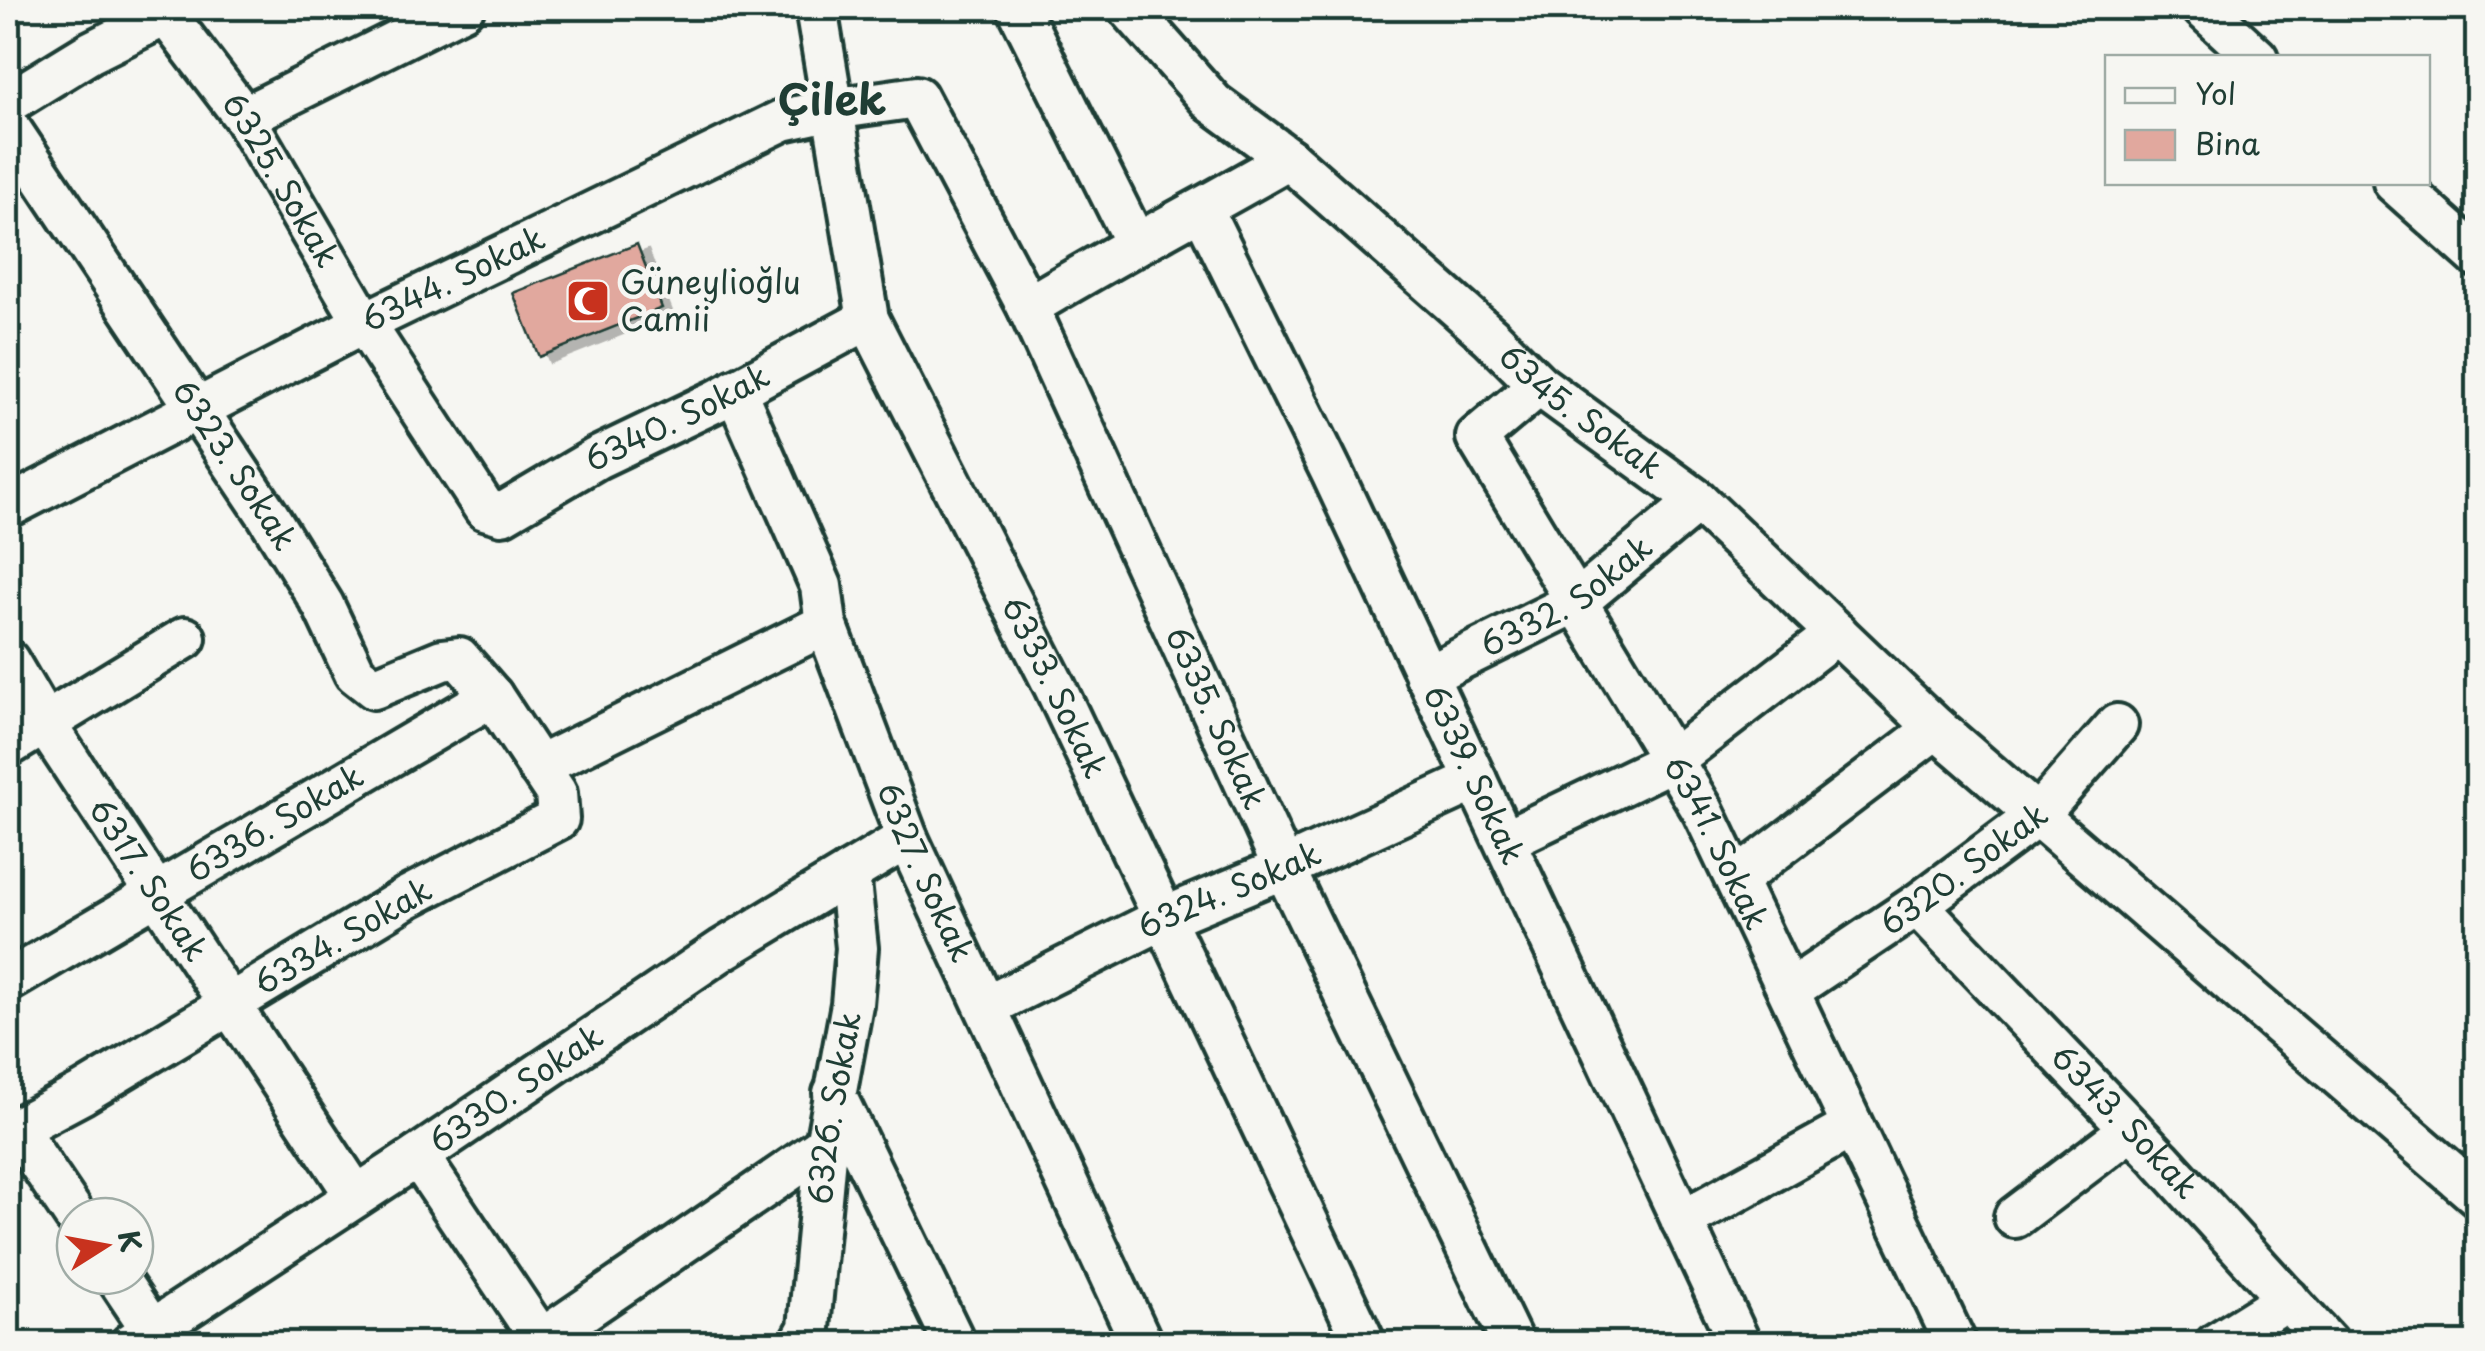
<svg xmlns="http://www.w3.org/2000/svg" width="2485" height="1351" font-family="'Playpen Sans',sans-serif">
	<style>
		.building { fill: #e1a89e; stroke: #1f3d34; stroke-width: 2.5; filter: url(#shadow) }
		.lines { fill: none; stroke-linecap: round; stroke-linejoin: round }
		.street-casing { stroke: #1f3d34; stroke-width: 48 }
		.street { stroke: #f6f6f2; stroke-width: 40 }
		.labels { text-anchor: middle; stroke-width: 9; stroke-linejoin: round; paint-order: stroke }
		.street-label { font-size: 32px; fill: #1f3d34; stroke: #f6f6f2 }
		.poi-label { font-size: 32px; fill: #1f3d34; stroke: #f6f6f2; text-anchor: start }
		.district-label { font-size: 42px; font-weight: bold; fill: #1f3d34; stroke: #f6f6f2 }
	</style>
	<defs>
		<filter id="shadow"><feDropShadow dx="11" dy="6" stdDeviation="0" flood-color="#0004"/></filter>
	</defs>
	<rect width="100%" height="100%" fill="#f6f6f2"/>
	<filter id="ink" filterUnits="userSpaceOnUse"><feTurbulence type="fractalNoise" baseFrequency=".01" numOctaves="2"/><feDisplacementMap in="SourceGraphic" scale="20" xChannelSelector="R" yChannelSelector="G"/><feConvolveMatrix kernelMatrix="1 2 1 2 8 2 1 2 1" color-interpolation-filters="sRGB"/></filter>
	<g filter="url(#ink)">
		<path class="building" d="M 637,244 L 662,308 L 539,357 L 513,293 Z"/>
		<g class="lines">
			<defs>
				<g id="street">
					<path id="s1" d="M 161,8 L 244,117 L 364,323 L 485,509 L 502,514 L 597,458 L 716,401 L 868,319"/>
					<path id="s2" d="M 816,8 L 868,319 L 1055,687 L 1365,1344"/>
					<path d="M 1018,8 L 1135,242"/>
					<path id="s3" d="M 1129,8 L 1213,103 L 1289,159 L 1491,337 L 1539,385 L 1698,501 L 1936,728 L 2478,1196"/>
					<path d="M 2203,8 L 2257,58"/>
					<path d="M 8,103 L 91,52 L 179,8"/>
					<path d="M 244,117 L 463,8"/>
					<path id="s4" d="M 8,126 L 267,514 L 323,605 L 355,673 L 374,688 L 442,660 L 459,658 L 492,696 L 556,793 L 558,819 L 406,898 L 83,1093 L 8,1133"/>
					<path d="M 2394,182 L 2478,257"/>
					<path id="s5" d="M 1202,209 L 1332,473 L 1740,1344"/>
					<path d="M 1028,307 C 1114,255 1202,209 1289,159"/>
					<path id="s6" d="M 1539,385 L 1477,437 L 1703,811 L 1956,1344"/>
					<path id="s7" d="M 735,390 L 821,586 L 826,624 L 907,838 L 1142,1344"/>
					<path id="s8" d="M 8,507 L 364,323 L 783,120 L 833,109 L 917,97 L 1028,307 L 1284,868 L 1513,1344"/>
					<path id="s9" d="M 8,661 L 45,724 L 356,1196"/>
					<path id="s10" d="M 1426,676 L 1578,601 L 1698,501"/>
					<path d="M 8,746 L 185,638"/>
					<path d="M 538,767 L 826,624"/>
					<path d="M 1506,840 L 1671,761 L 1837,633"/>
					<path d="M 1737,879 L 1936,728"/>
					<path id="s11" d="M 1917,905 L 2160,1159 L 2328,1344"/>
					<path id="s12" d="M 8,981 L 492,696"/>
					<path id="s13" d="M 1790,990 L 1917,905 L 2038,815 L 2117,725"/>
					<path id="s14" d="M 986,1007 L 1164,918 L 1284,868 L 1476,780"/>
					<path d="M 834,1093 L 955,1344"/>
					<path d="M 16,1128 L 75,1216"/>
					<path d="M 418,1156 L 544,1344"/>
					<path d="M 2015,1217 L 2131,1129"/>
					<path d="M 1682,1221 L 1852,1127"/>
					<path d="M 116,1276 L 152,1330"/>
					<path id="s15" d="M 131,1344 L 418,1156 L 722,950 L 907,838"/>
					<path d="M 535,1344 L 826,1145"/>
					<path id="s16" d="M 800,1344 L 809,1328 L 826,1145 L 852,1004 L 857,948 L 849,873"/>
					<path d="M 2216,1344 L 2288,1299"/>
				</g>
			</defs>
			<use href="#street" class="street-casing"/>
			<use href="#street" class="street"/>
		</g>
	</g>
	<defs>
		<symbol id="mosque-square" viewBox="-11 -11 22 22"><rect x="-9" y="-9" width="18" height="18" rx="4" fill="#c8321e" stroke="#f6f6f2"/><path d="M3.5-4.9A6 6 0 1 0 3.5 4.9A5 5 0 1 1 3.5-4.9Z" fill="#fff"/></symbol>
	</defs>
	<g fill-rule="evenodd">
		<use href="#mosque-square" x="563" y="276" width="50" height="50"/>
	</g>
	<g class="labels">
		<g class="street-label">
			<text dy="11" stroke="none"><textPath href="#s1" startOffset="210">6325. Sokak</textPath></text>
			<text dy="11" stroke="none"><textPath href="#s8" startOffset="500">6344. Sokak</textPath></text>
			<text dy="11" stroke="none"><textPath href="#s3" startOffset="608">6345. Sokak</textPath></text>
			<text dy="11" stroke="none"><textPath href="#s1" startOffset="815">6340. Sokak</textPath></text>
			<text dy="11" stroke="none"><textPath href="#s4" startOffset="408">6323. Sokak</textPath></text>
			<text dy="11" stroke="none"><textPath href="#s10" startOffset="162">6332. Sokak</textPath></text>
			<text dy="11" stroke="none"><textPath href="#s2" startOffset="728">6333. Sokak</textPath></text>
			<text dy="11" stroke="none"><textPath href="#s8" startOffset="1692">6335. Sokak</textPath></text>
			<text dy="11" stroke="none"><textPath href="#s5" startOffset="628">6339. Sokak</textPath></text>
			<text dy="11" stroke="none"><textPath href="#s12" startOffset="310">6336. Sokak</textPath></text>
			<text dy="11" stroke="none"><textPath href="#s6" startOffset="552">6341. Sokak</textPath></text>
			<text dy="11" stroke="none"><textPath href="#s13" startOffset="212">6320. Sokak</textPath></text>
			<text dy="11" stroke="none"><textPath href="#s7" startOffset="520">6327. Sokak</textPath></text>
			<text dy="11" stroke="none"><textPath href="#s9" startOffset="260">6317. Sokak</textPath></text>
			<text dy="11" stroke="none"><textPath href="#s14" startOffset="270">6324. Sokak</textPath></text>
			<text transform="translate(343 937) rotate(-30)" y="11">6334. Sokak</text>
			<text dy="11" stroke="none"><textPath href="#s15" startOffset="462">6330. Sokak</textPath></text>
			<text dy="11" stroke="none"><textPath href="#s16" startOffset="240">6326. Sokak</textPath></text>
			<text dy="11" stroke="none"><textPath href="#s11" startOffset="300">6343. Sokak</textPath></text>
		</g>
		<g class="poi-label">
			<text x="620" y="294">Güneylioğlu<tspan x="620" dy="37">Camii</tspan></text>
		</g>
		<g class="district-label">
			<text x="832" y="115">Çilek</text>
		</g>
	</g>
	<rect width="2485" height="1351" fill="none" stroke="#f6f6f2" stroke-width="40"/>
	<rect x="20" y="20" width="2445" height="1311" fill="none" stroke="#1f3d34" stroke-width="4" filter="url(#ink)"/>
	<rect x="2105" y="55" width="325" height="130" fill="#f6f6f2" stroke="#a0aca6" stroke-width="2.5"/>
	<rect x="2125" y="88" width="50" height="15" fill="#f6f6f2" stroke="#a0aca6" stroke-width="2.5"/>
	<text x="2195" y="105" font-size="30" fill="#1f3d34">Yol</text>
	<rect x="2125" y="130" width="50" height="30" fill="#e1a89e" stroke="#a0aca6" stroke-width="2.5"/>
	<text x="2195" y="155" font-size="30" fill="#1f3d34">Bina</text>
	<g transform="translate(105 1246) rotate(79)"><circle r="48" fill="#f6f6f2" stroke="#a0aca6" stroke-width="2.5"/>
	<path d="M0-8L18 38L0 25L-18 38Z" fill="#c8321e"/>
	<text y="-15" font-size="28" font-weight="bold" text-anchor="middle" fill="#1f3d34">K</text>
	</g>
</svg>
